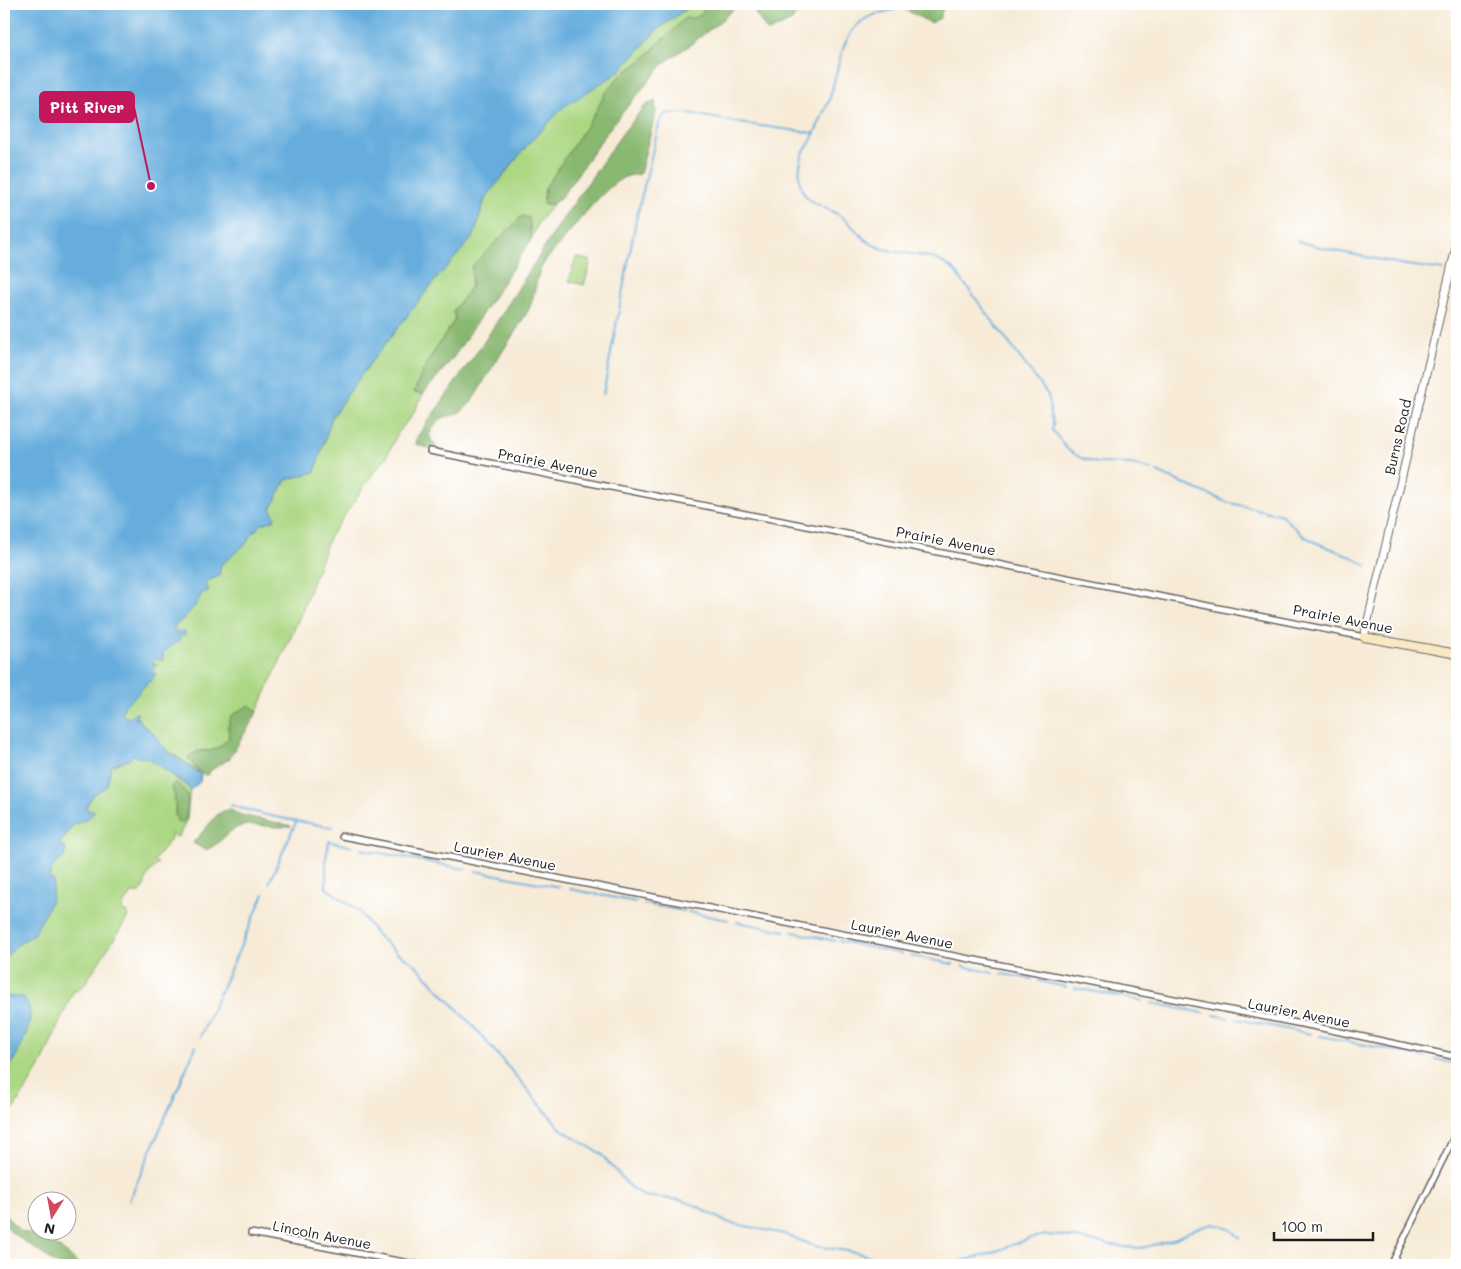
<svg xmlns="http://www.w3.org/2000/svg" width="1461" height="1269" font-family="Mali,sans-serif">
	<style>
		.green { fill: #acd783; stroke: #647a50; fill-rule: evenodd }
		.forest { fill: #89b871; stroke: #526a46 }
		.water { fill: #66addd; stroke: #41647c }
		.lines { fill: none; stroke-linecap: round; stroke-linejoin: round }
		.stream { stroke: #66addd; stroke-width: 2 }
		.minor-casing { stroke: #69645d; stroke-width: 8 }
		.tertiary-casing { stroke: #69645d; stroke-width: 9 }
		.secondary-casing { stroke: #69645d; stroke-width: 10 }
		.minor { stroke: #fff; stroke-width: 5 }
		.tertiary { stroke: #fff; stroke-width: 7 }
		.secondary { stroke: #f8e8c3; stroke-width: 8 }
		.labels { text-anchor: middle; stroke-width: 4; stroke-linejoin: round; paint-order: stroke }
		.street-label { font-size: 14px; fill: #1c1c1c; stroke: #fff }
		.leader { fill: none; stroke: #c2185b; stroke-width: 2 }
		.callout-dot { fill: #c2185b; stroke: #fff; stroke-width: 2 }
		.callout { fill: #c2185b; stroke: #c2185b; stroke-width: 2 }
		.callout-label { font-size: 15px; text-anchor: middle; font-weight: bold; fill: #fff }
	</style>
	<rect width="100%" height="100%" fill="#fff"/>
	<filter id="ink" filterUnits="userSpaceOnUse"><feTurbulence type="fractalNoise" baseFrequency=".02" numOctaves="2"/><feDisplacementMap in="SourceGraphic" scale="10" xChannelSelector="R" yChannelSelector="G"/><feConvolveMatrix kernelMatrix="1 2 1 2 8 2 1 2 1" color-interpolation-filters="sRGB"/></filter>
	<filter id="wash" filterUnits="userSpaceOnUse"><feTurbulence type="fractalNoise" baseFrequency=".0096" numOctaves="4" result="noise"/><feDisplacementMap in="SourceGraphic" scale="20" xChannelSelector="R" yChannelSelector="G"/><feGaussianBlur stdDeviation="1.12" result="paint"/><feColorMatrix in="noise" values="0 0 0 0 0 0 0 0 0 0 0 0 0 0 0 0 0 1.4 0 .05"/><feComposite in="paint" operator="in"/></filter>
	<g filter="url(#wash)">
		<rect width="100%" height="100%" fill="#f7ebd7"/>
		<path class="green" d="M 570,4 L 716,4 L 713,6 L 707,6 L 701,15 L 692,19 L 661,40 L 645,58 L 620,76 L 608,90 L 594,116 L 573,147 L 543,204 L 553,204 L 538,223 L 531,240 L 529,218 L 522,216 L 472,266 L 471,287 L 454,310 L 455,320 L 429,359 L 414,392 L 423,394 L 413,414 L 398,433 L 386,458 L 374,472 L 329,538 L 298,621 L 255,716 L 256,710 L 228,726 L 229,738 L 219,747 L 211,751 L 203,750 L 188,758 L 199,772 L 197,771 L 105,706 Z
			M 576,257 L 591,261 L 584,285 L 569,281 Z
			M 91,684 L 175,778 L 186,785 L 190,790 L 187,819 L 179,836 L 176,837 L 172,833 L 170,840 L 154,861 L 158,863 C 155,867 152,869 149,873 C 145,880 145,887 140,893 L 132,893 L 123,905 L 122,911 L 126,912 L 128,916 L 125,922 L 82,988 L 73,992 L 41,1065 L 4,1124 L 4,794 ZM 174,792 L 187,795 L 186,819 L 175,815 L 176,799 Z"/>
		<path class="forest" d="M 716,4 L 739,4 L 718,23 L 690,45 L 664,63 L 612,125 L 562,196 L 553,204 L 543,204 L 545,188 L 593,116 L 607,91 L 620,76 L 645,58 L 685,18 C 696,19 701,16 707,6 L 713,6 Z
			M 761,4 L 802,4 L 792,21 L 768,32 L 755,13 Z
			M 894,4 L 944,4 L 940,18 L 931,23 Z
			M 655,101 L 656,111 L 640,174 C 636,174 632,175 628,176 C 605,182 563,242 545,261 C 535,276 536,293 529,309 C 517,330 503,350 490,371 C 482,383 475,400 464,409 C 448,423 443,407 429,435 L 432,441 L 436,445 L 433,449 L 424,447 L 416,444 L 417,437 L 484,342 L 562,220 L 622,134 L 645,106 Z
			M 522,216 L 529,218 L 531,240 L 453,358 L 423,394 L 414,393 C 423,365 439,344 455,320 L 454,310 L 471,287 L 472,266 Z
			M 249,705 L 256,710 L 255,716 L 229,759 L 211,770 L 208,775 L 201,774 L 188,758 L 189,756 L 198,751 L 211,751 L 219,747 L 229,738 L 228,726 L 231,716 Z
			M 175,782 C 192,793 187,800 186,819 L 182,823 L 177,821 C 173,810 178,798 171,787 Z
			M 228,809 L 241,815 L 291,826 C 275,830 257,822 242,826 C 227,829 220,846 205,850 L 193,843 L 218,814 Z
			M 4,1204 L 7,1217 L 20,1231 L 45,1238 L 68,1254 L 79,1265 L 58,1265 L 11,1232 L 4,1221 Z"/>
		<path class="water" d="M 4,4 L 693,4 L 657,30 L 619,72 L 565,106 L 529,143 L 485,199 L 474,236 L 433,283 L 365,370 L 332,417 L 315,472 L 286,480 L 271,509 L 275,517 L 274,520 L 262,524 L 252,534 L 247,543 L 221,565 L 219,576 C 213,580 207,578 205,587 L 208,588 L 208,591 L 201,594 L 196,605 L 182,620 L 175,625 L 174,630 L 178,632 L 184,631 L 186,634 L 183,636 L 179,635 L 180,639 L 177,644 L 175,643 L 163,653 L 163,660 L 156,659 L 153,661 L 153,665 L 158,663 L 151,673 L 156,674 L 150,682 L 145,683 L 147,685 C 141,688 140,691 136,696 C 128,703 124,702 122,714 L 125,717 L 130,718 L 134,714 L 138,713 L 135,719 L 138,718 L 142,724 L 151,731 L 168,752 L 201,774 L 200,782 L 190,790 L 186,785 L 148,758 L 136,757 L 134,754 L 130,759 L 111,766 L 107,786 L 93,795 L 86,807 L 87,810 L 93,810 L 94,813 L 87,819 L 72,826 L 60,844 L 66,848 L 64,858 C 53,862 50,871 49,881 L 52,879 L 54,880 L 51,901 L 35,933 L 16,946 L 4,959 Z
			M 4,996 L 23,997 C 25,1000 28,1004 29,1007 C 35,1027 14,1060 4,1076 Z"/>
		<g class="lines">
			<path class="stream" d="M 917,4 C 902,10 884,10 869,17 C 838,31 839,75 828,103 C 823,114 816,131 811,141 C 809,145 805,149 803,154 C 798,168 796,189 810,200 C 820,207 833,210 843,218 C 861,232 862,244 888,250 C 915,256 932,252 955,271 L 1048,395 C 1051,404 1049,406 1050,413 C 1051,422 1055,419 1052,430 L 1068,450 L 1081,458 L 1097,463 L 1131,464 L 1152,470
				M 1297,241 L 1331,250 L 1406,265 L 1444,270
				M 603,395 L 636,220 L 659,124 L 663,116 L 669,113 L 688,113 L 746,124 L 813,133
				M 1157,472 L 1226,502 L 1282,515 L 1302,535 L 1317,543 L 1350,556 L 1364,564 L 1367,567
				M 1453,658 L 1457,659
				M 231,805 C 263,816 297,821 332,827
				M 352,847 L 329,841 L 326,858 L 326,888 L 359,911 L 377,935 L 396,952 L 415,964 L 474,1027 L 561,1129 L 601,1154 L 630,1187 L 643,1196 L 680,1200 L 697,1206 L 726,1222 L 784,1234 L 815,1246 L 854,1252 L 902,1265
				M 360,849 L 465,869
				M 476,871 L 560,887
				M 269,883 L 296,822
				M 570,889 L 636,902
				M 644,904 L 685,911
				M 688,912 L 728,920
				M 737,922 L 785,931
				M 793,932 L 835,941
				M 839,941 L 902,954
				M 911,956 L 953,964
				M 962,966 L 993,973
				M 1002,974 L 1032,979
				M 1039,981 L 1066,987
				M 1075,988 L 1143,1001
				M 1152,1003 L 1204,1013
				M 1214,1015 L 1228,1018
				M 1236,1019 L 1311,1034
				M 1320,1036 L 1426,1057
				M 200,1037 L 264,894
				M 1435,1059 L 1457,1064
				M 129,1201 L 196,1046
				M 947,1265 L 989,1254 L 1030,1238 L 1046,1235 L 1064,1236 L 1124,1247 L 1142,1248 L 1172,1240 L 1197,1228 L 1213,1224 L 1230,1228 L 1240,1238"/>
		</g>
	</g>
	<g filter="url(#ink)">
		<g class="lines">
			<defs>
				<path id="minor" d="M 430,451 L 1364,637
					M 342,836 L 1317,1027 L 1457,1057
					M 251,1233 L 419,1265
					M 1391,1265 L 1457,1131"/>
				<path id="tertiary" d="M 1364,637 L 1457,243"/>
				<path id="secondary" d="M 1364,637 L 1457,654"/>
			</defs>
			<use href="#minor" class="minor-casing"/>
			<use href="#tertiary" class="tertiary-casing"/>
			<use href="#secondary" class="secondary-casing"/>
			<use href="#minor" class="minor"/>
			<use href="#tertiary" class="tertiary"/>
			<use href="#secondary" class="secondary"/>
		</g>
	</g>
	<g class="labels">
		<g class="street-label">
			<text transform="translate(1398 437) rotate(-77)" y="5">Burns Road</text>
			<text transform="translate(548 463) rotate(11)" y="5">Prairie Avenue</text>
			<text transform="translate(946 541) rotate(11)" y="5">Prairie Avenue</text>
			<text transform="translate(1343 619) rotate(11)" y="5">Prairie Avenue</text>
			<text transform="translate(505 856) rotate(11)" y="5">Laurier Avenue</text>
			<text transform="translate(902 934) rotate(11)" y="5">Laurier Avenue</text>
			<text transform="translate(1299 1013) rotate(11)" y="5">Laurier Avenue</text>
			<text transform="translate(322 1235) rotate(11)" y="5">Lincoln Avenue</text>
		</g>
	</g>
	<path class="leader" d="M151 186L134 107"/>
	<circle class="callout-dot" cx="151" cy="186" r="5"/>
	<rect class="callout" x="40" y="92" width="94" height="30" rx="5"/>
	<g class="callout-label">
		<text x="87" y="113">Pitt River</text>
	</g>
	<rect width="1461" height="1269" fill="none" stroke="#fff" stroke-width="20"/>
	<g transform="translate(52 1216) rotate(191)"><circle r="24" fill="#ffffff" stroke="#a4a4a4"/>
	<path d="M0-4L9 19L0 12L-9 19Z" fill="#d1495b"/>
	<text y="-8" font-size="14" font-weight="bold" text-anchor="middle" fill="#1c1c1c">N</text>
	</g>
	<path d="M1274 1232v8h99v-8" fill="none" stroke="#1c1c1c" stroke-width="2.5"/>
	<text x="1281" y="1232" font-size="15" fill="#1c1c1c" stroke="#ffffff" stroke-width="4" paint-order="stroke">100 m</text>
</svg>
